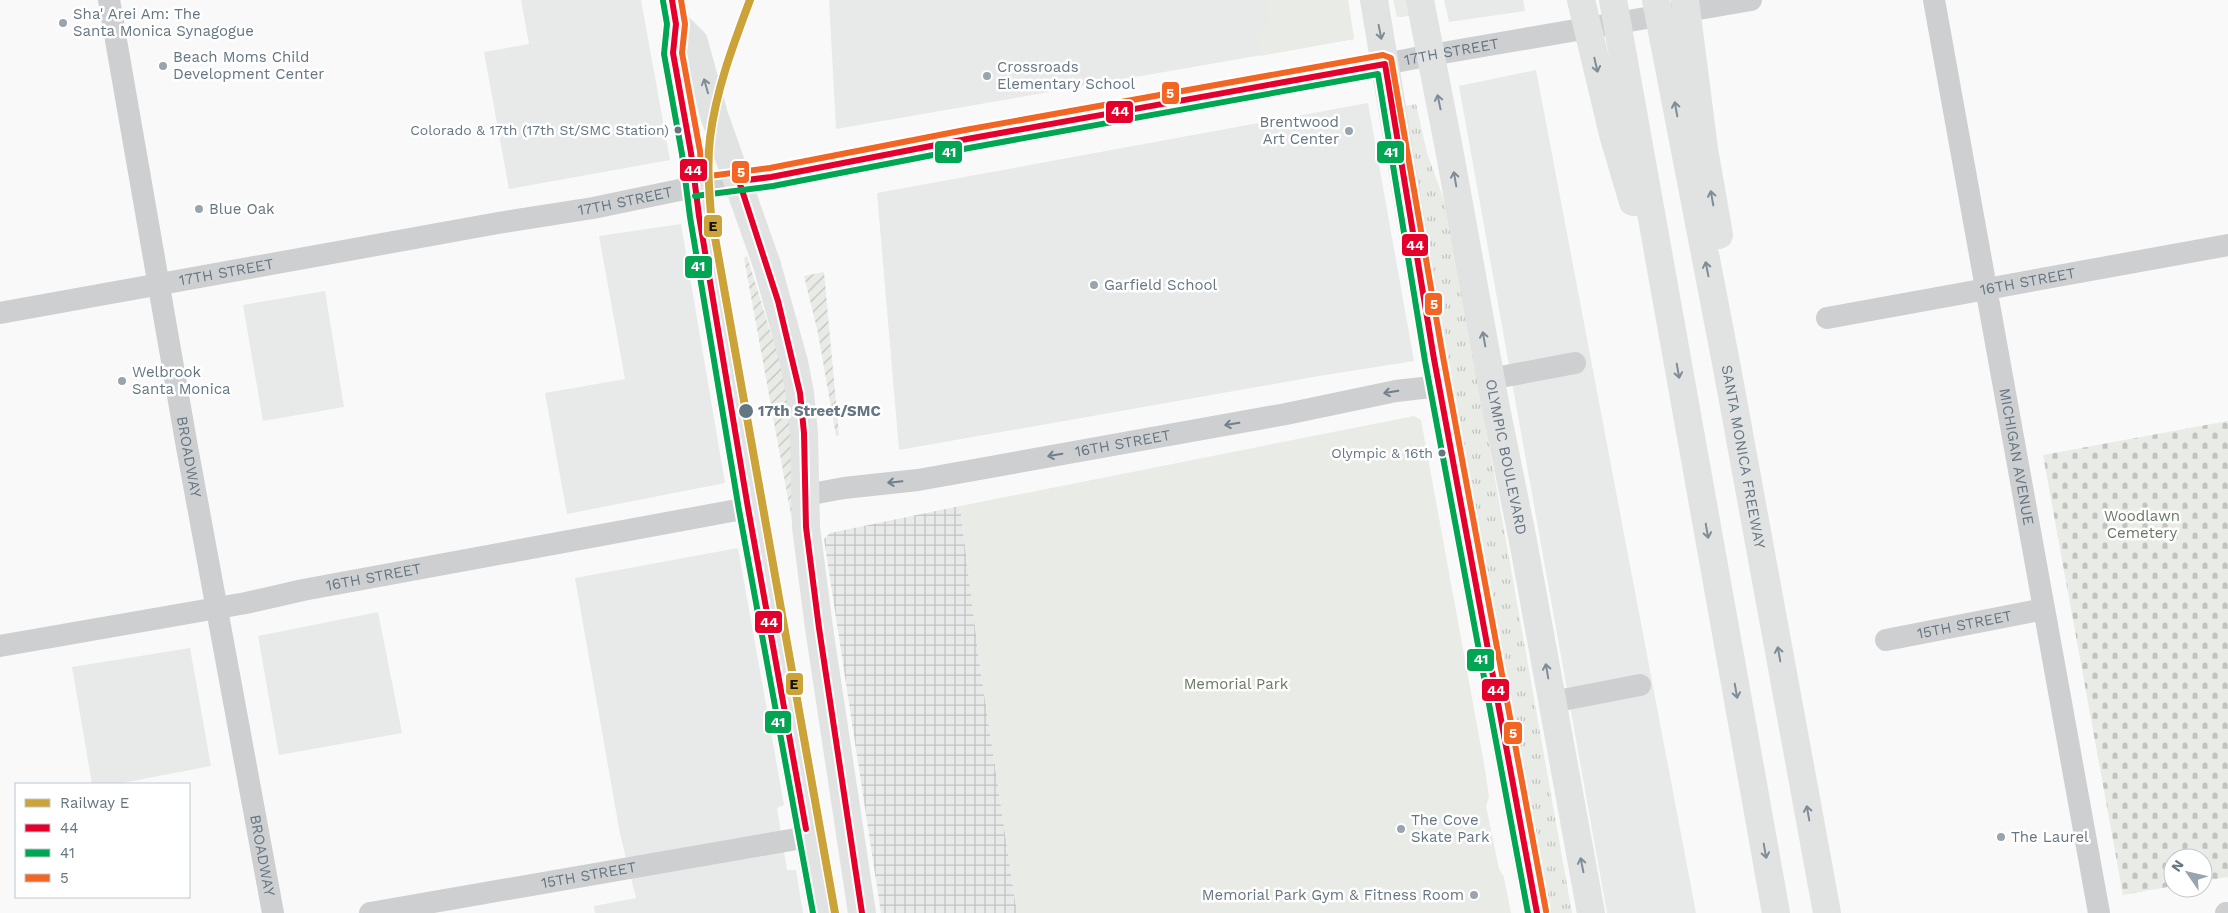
<svg xmlns="http://www.w3.org/2000/svg" width="2228" height="913" font-family="'Work Sans',sans-serif">
	<style>
		.built { fill: #e8e9e9 }
		.industrial { fill: url(#industrial-grid) }
		.grass { fill: url(#grass-tufts) }
		.cemetery { fill: url(#cemetery-stones) }
		.park { fill: #e8ebe6 }
		.garden { fill: url(#garden-furrows) }
		.lines { fill: none; stroke-linecap: round; stroke-linejoin: round }
		.minor { stroke: #cecfd0; stroke-width: 22 }
		.major { stroke: #e1e2e2; stroke-width: 28 }
		.highway { stroke: #e1e2e2; stroke-width: 28 }
		.bus-1-casing { stroke: #fff; stroke-width: 10 }
		.bus-2-casing { stroke: #fff; stroke-width: 10 }
		.bus-3-casing { stroke: #fff; stroke-width: 10 }
		.bus-1 { stroke: #e4002b; stroke-width: 6 }
		.bus-2 { stroke: #00a651; stroke-width: 6 }
		.bus-3 { stroke: #f26522; stroke-width: 6 }
		.rail-1-casing { stroke: #fff; stroke-width: 11 }
		.rail-1 { stroke: #cba338; stroke-width: 8 }
		.oneway { stroke: #7e8c96 }
		.oneway2 { stroke: #707f8b }
		.poi-dot { fill: #99a4ac; stroke: #fff; stroke-width: 2 }
		.bus-dot { fill: #657683; stroke: #fff; stroke-width: 2 }
		.labels { text-anchor: middle; stroke-width: 5; stroke-linejoin: round; paint-order: stroke }
		.bus-label { font-size: 14px; fill: #657683; stroke: #fff; text-anchor: end }
		.poi-label { font-size: 15px; fill: #657683; stroke: #fff; text-anchor: start }
		.street-label { font-size: 15px; fill: #657683; stroke: #fff }
		.stop-label { font-size: 15px; font-weight: bold; fill: #657683; stroke: #fff; text-anchor: start }
		.park-label { font-size: 15px; fill: #687a64; stroke: #fff }
		.line-badge { stroke: #fff; stroke-width: 2 }
		.badge-label { font-size: 14px; text-anchor: middle; font-weight: bold; fill: #fff }
		.pale-badge-label { font-size: 14px; text-anchor: middle; font-weight: bold; fill: #111 }
	</style>
	<defs>
		<pattern id="industrial-grid" width="8" height="8" patternUnits="userSpaceOnUse" patternTransform="scale(1.25)"><rect width="8" height="8" fill="#e8e9e9"/><path d="M0 4h8M4 0v8" fill="none" stroke="#c0c1c2"/></pattern>
		<pattern id="grass-tufts" width="24" height="20" patternUnits="userSpaceOnUse" patternTransform="scale(1.25)"><rect width="24" height="20" fill="#e8ebe6"/><path d="M3 7l-1-3M5 7V3M7 7l1-3M15 17l-1-3M17 17v-4M19 17l1-3" fill="none" stroke="#c0c3c0"/></pattern>
		<pattern id="cemetery-stones" width="16" height="16" patternUnits="userSpaceOnUse" patternTransform="scale(1.25)"><rect width="16" height="16" fill="#e8ebe6"/><path d="M2 7V4a2 2 0 0 1 4 0v3zM10 15v-3a2 2 0 0 1 4 0v3z" fill="#c0c3c0"/></pattern>
		<pattern id="garden-furrows" width="10" height="10" patternUnits="userSpaceOnUse" patternTransform="scale(1.25)"><rect width="10" height="10" fill="#e8ebe6"/><path d="M-1 1l2-2M0 10L10 0M9 11l2-2" fill="none" stroke="#c0c3c0"/></pattern>
	</defs>
	<rect width="100%" height="100%" fill="#f9f9f9"/>
	<path class="built" d="M 521,0 L 641,0 L 670,160 L 509,189 L 484,52 L 529,44 Z
		M 829,0 L 1348,0 L 1354,39 L 836,129 Z
		M 1444,0 L 1523,0 L 1525,11 L 1449,22 Z
		M 1536,70 L 1696,913 L 1607,913 L 1459,86 Z
		M 1368,103 L 1414,361 L 1319,376 L 899,450 L 877,193 Z
		M 681,224 L 725,483 L 567,514 L 545,393 L 625,379 L 599,236 Z
		M 325,291 L 344,407 L 263,421 L 243,305 Z
		M 738,548 L 784,805 L 777,808 L 787,870 L 796,870 L 803,913 L 595,913 L 594,906 L 636,898 L 620,834 L 575,578 Z
		M 378,612 L 402,733 L 279,755 L 258,636 Z
		M 190,648 L 211,766 L 117,784 L 92,784 L 72,667 Z"/>
	<path class="industrial" d="M 960,506 L 979,659 L 1017,913 L 881,913 L 824,539 L 830,533 Z"/>
	<path class="grass" d="M 1393,0 L 1408,0 L 1410,14 L 1409,16 L 1397,17 Z
		M 1416,104 L 1427,153 L 1447,208 L 1572,913 L 1551,913 L 1543,893 L 1409,152 L 1405,106 Z"/>
	<path class="cemetery" d="M 2228,421 L 2228,877 L 2203,881 L 2203,858 L 2173,858 L 2173,886 L 2123,895 L 2043,455 Z"/>
	<path class="park" d="M 1265,0 L 1348,0 L 1354,39 L 1260,56 L 1256,30 L 1269,27 Z
		M 1414,416 L 1421,420 L 1485,769 L 1489,797 L 1486,806 L 1499,869 L 1504,877 L 1511,913 L 1017,913 L 979,659 L 960,506 Z"/>
	<path class="garden" d="M 747,256 L 771,334 L 786,369 L 792,410 L 793,526 L 744,258 Z
		M 824,272 L 839,435 L 836,436 L 818,333 L 804,276 Z"/>
	<g class="lines">
		<g class="minor">
			<path id="s1" d="M 109,0 L 187,447 L 273,913"/>
			<path id="s2" d="M 1934,0 L 2099,913"/>
			<path id="s3" d="M 0,313 L 498,223 L 593,208 L 694,187 L 771,177 L 967,139 L 1288,83 L 1431,55 L 1751,0"/>
			<path id="s4" d="M 1827,318 L 2228,245"/>
			<path d="M 1490,379 L 1575,363"/>
			<path id="s5" d="M 806,495 L 844,488 L 918,480 L 1286,414 L 1396,391 L 1440,386"/>
			<path id="s6" d="M 1886,640 L 2044,609"/>
			<path id="s7" d="M 0,646 L 246,603 L 303,590 L 748,508"/>
			<path d="M 1552,702 L 1640,685"/>
			<path id="s8" d="M 370,913 L 808,837"/>
			<path d="M 2226,913 L 2228,913"/>
		</g>
		<g class="major">
			<path d="M 672,0 L 676,24 L 673,53 L 691,153 L 699,216 L 748,508 L 822,913"/>
			<path d="M 1374,0 L 1434,359 L 1537,913"/>
			<path id="s9" d="M 1420,0 L 1449,149 L 1496,408 L 1523,541 L 1591,913"/>
			<path d="M 676,24 L 694,42 L 714,115 L 767,265 L 794,362 L 800,393 L 804,433 L 806,527 L 819,628 L 862,913"/>
		</g>
		<g class="highway">
			<path d="M 1581,0 L 1613,134 L 1633,202"/>
			<path d="M 1613,0 L 1776,913"/>
			<path id="s10" d="M 1656,0 L 1727,368 L 1827,913"/>
			<path d="M 1685,0 L 1704,149 L 1719,235"/>
		</g>
		<defs>
			<path id="bus-1" d="M 672,0 L 676,24 L 673,53 L 691,153 L 699,216 L 748,508 L 806,829
				M 862,913 L 819,628 L 806,527 L 804,433 L 800,393 L 778,301 L 739,181 L 771,177 L 967,139 L 1385,64 L 1434,359 L 1537,913"/>
			<path id="bus-2" d="M 663,1 L 667,24 L 664,54 L 682,154 L 690,217 L 739,510 L 813,913
				M 695,196 L 773,186 L 969,148 L 1378,74 L 1425,361 L 1528,913"/>
			<path id="bus-3" d="M 681,0 L 685,24 L 682,53 L 700,151 L 702,177 L 770,168 L 965,130 L 1383,55 L 1391,58 L 1443,357 L 1546,911"/>
		</defs>
		<use href="#bus-1" class="bus-1-casing"/>
		<use href="#bus-2" class="bus-2-casing"/>
		<use href="#bus-3" class="bus-3-casing"/>
		<use href="#bus-1" class="bus-1"/>
		<use href="#bus-2" class="bus-2"/>
		<use href="#bus-3" class="bus-3"/>
		<defs>
			<path id="rail-1" d="M 750,0 C 733,45 716,90 710,138 C 707,163 709,189 711,215 L 835,913"/>
		</defs>
		<use href="#rail-1" class="rail-1-casing"/>
		<use href="#rail-1" class="rail-1"/>
	</g>
	<defs><path id="oneway-shaft" d="M-6 0H5M1.5-3L5.5 0L1.5 3" fill="none" stroke-width="1.6" stroke-linecap="round" stroke-linejoin="round" transform="scale(1.25)"/></defs>
	<g class="oneway">
		<use href="#oneway-shaft" transform="translate(1380 32) rotate(79)"/>
		<use href="#oneway-shaft" transform="translate(1596 65) rotate(77)"/>
		<use href="#oneway-shaft" transform="translate(706 86) rotate(-106)"/>
		<use href="#oneway-shaft" transform="translate(1439 102) rotate(-102)"/>
		<use href="#oneway-shaft" transform="translate(1676 109) rotate(-100)"/>
		<use href="#oneway-shaft" transform="translate(1455 179) rotate(-100)"/>
		<use href="#oneway-shaft" transform="translate(1712 198) rotate(-100)"/>
		<use href="#oneway-shaft" transform="translate(1707 269) rotate(-101)"/>
		<use href="#oneway-shaft" transform="translate(1484 339) rotate(-100)"/>
		<use href="#oneway-shaft" transform="translate(1678 371) rotate(80)"/>
		<use href="#oneway-shaft" transform="translate(1707 531) rotate(80)"/>
		<use href="#oneway-shaft" transform="translate(1779 654) rotate(-100)"/>
		<use href="#oneway-shaft" transform="translate(1547 671) rotate(-100)"/>
		<use href="#oneway-shaft" transform="translate(1736 691) rotate(80)"/>
		<use href="#oneway-shaft" transform="translate(1808 813) rotate(-100)"/>
		<use href="#oneway-shaft" transform="translate(1765 851) rotate(80)"/>
		<use href="#oneway-shaft" transform="translate(1582 865) rotate(-101)"/>
	</g>
	<g class="oneway2">
		<use href="#oneway-shaft" transform="translate(1391 392) rotate(170)"/>
		<use href="#oneway-shaft" transform="translate(1232 424) rotate(170)"/>
		<use href="#oneway-shaft" transform="translate(1055 455) rotate(170)"/>
		<use href="#oneway-shaft" transform="translate(895 482) rotate(174)"/>
	</g>
	<g class="poi-dot">
		<circle cx="63" cy="23" r="5"/>
		<circle cx="163" cy="66" r="5"/>
		<circle cx="987" cy="76" r="5"/>
		<circle cx="1349" cy="131" r="5"/>
		<circle cx="199" cy="209" r="5"/>
		<circle cx="1094" cy="285" r="5"/>
		<circle cx="122" cy="381" r="5"/>
		<circle cx="1401" cy="829" r="5"/>
		<circle cx="2001" cy="837" r="5"/>
		<circle cx="1474" cy="895" r="5"/>
	</g>
	<g class="bus-dot">
		<circle cx="678" cy="130" r="4.5"/>
		<circle cx="746" cy="411" r="8"/>
		<circle cx="1442" cy="453" r="4.5"/>
	</g>
	<g class="labels">
		<g class="bus-label">
			<text x="669" y="135">Colorado &amp; 17th (17th St/SMC Station)</text>
			<text x="1433" y="458">Olympic &amp; 16th</text>
		</g>
		<g class="poi-label">
			<text x="73" y="19">Sha' Arei Am: The<tspan x="73" dy="17">Santa Monica Synagogue</tspan></text>
			<text x="173" y="62">Beach Moms Child<tspan x="173" dy="17">Development Center</tspan></text>
			<text x="997" y="72">Crossroads<tspan x="997" dy="17">Elementary School</tspan></text>
			<text x="1339" y="127" text-anchor="end">Brentwood<tspan x="1339" dy="17">Art Center</tspan></text>
			<text x="209" y="214">Blue Oak</text>
			<text x="1104" y="290">Garfield School</text>
			<text x="132" y="377">Welbrook<tspan x="132" dy="17">Santa Monica</tspan></text>
			<text x="1411" y="825">The Cove<tspan x="1411" dy="17">Skate Park</tspan></text>
			<text x="2011" y="842">The Laurel</text>
			<text x="1464" y="900" text-anchor="end">Memorial Park Gym &amp; Fitness Room</text>
		</g>
		<g class="street-label">
			<text dy="5" stroke="none"><textPath href="#s3" startOffset="1475">17TH STREET</textPath></text>
			<text dy="5" stroke="none"><textPath href="#s3" startOffset="635">17TH STREET</textPath></text>
			<text dy="5" stroke="none"><textPath href="#s3" startOffset="230">17TH STREET</textPath></text>
			<text dy="5" stroke="none"><textPath href="#s4" startOffset="204">16TH STREET</textPath></text>
			<text dy="5" stroke="none"><textPath href="#s5" startOffset="321">16TH STREET</textPath></text>
			<text dy="5" stroke="none"><textPath href="#s9" startOffset="465">OLYMPIC BOULEVARD</textPath></text>
			<text dy="5" stroke="none"><textPath href="#s10" startOffset="465">SANTA MONICA FREEWAY</textPath></text>
			<text dy="5" stroke="none"><textPath href="#s1" startOffset="464">BROADWAY</textPath></text>
			<text dy="5" stroke="none"><textPath href="#s2" startOffset="464">MICHIGAN AVENUE</textPath></text>
			<text dy="5" stroke="none"><textPath href="#s7" startOffset="380">16TH STREET</textPath></text>
			<text dy="5" stroke="none"><textPath href="#s6" startOffset="80">15TH STREET</textPath></text>
			<text dy="5" stroke="none"><textPath href="#s1" startOffset="869">BROADWAY</textPath></text>
			<text dy="5" stroke="none"><textPath href="#s8" startOffset="222">15TH STREET</textPath></text>
		</g>
		<g class="stop-label">
			<text x="758" y="416">17th Street/SMC</text>
		</g>
		<g class="park-label">
			<text x="2142" y="521">Woodlawn<tspan x="2142" dy="17">Cemetery</tspan></text>
			<text x="1236" y="689">Memorial Park</text>
		</g>
	</g>
	<g class="line-badge">
		<rect x="1161" y="81" width="19" height="24" rx="5" fill="#f26522"/>
		<rect x="1105" y="100" width="29" height="24" rx="5" fill="#e4002b"/>
		<rect x="934" y="140" width="29" height="24" rx="5" fill="#00a651"/>
		<rect x="1376" y="140" width="29" height="24" rx="5" fill="#00a651"/>
		<rect x="679" y="158" width="29" height="24" rx="5" fill="#e4002b"/>
		<rect x="731" y="160" width="19" height="24" rx="5" fill="#f26522"/>
		<rect x="703" y="214" width="20" height="24" rx="5" fill="#cba338"/>
		<rect x="1401" y="233" width="28" height="24" rx="5" fill="#e4002b"/>
		<rect x="684" y="255" width="29" height="24" rx="5" fill="#00a651"/>
		<rect x="1424" y="292" width="19" height="24" rx="5" fill="#f26522"/>
		<rect x="754" y="610" width="29" height="24" rx="5" fill="#e4002b"/>
		<rect x="1466" y="648" width="29" height="24" rx="5" fill="#00a651"/>
		<rect x="785" y="672" width="19" height="24" rx="5" fill="#cba338"/>
		<rect x="1481" y="678" width="29" height="24" rx="5" fill="#e4002b"/>
		<rect x="764" y="710" width="28" height="24" rx="5" fill="#00a651"/>
		<rect x="1503" y="721" width="20" height="24" rx="5" fill="#f26522"/>
	</g>
	<g class="badge-label">
		<text x="1170" y="98">5</text>
		<text x="1120" y="116">44</text>
		<text x="949" y="157">41</text>
		<text x="1391" y="157">41</text>
		<text x="693" y="175">44</text>
		<text x="741" y="177">5</text>
		<text x="1415" y="250">44</text>
		<text x="698" y="271">41</text>
		<text x="1434" y="309">5</text>
		<text x="769" y="627">44</text>
		<text x="1481" y="664">41</text>
		<text x="1496" y="695">44</text>
		<text x="778" y="727">41</text>
		<text x="1513" y="738">5</text>
	</g>
	<g class="pale-badge-label">
		<text x="713" y="231">E</text>
		<text x="794" y="689">E</text>
	</g>
	<rect x="15" y="783" width="175" height="115" fill="#ffffff" stroke="#c1c8cd"/>
	<rect x="25" y="799" width="25" height="8" fill="#cba338" stroke="#c1c8cd"/>
	<text x="60" y="808" font-size="15" fill="#657683">Railway E</text>
	<rect x="25" y="824" width="25" height="8" fill="#e4002b" stroke="#c1c8cd"/>
	<text x="60" y="833" font-size="15" fill="#657683">44</text>
	<rect x="25" y="849" width="25" height="8" fill="#00a651" stroke="#c1c8cd"/>
	<text x="60" y="858" font-size="15" fill="#657683">41</text>
	<rect x="25" y="874" width="25" height="8" fill="#f26522" stroke="#c1c8cd"/>
	<text x="60" y="883" font-size="15" fill="#657683">5</text>
	<g transform="translate(2188 873) rotate(304)"><circle r="24" fill="#ffffff" stroke="#c1c8cd"/>
	<path d="M0-4L9 19L0 12L-9 19Z" fill="#99a4ac"/>
	<text y="-8" font-size="14" font-weight="bold" text-anchor="middle" fill="#657683">N</text>
	</g>
</svg>
